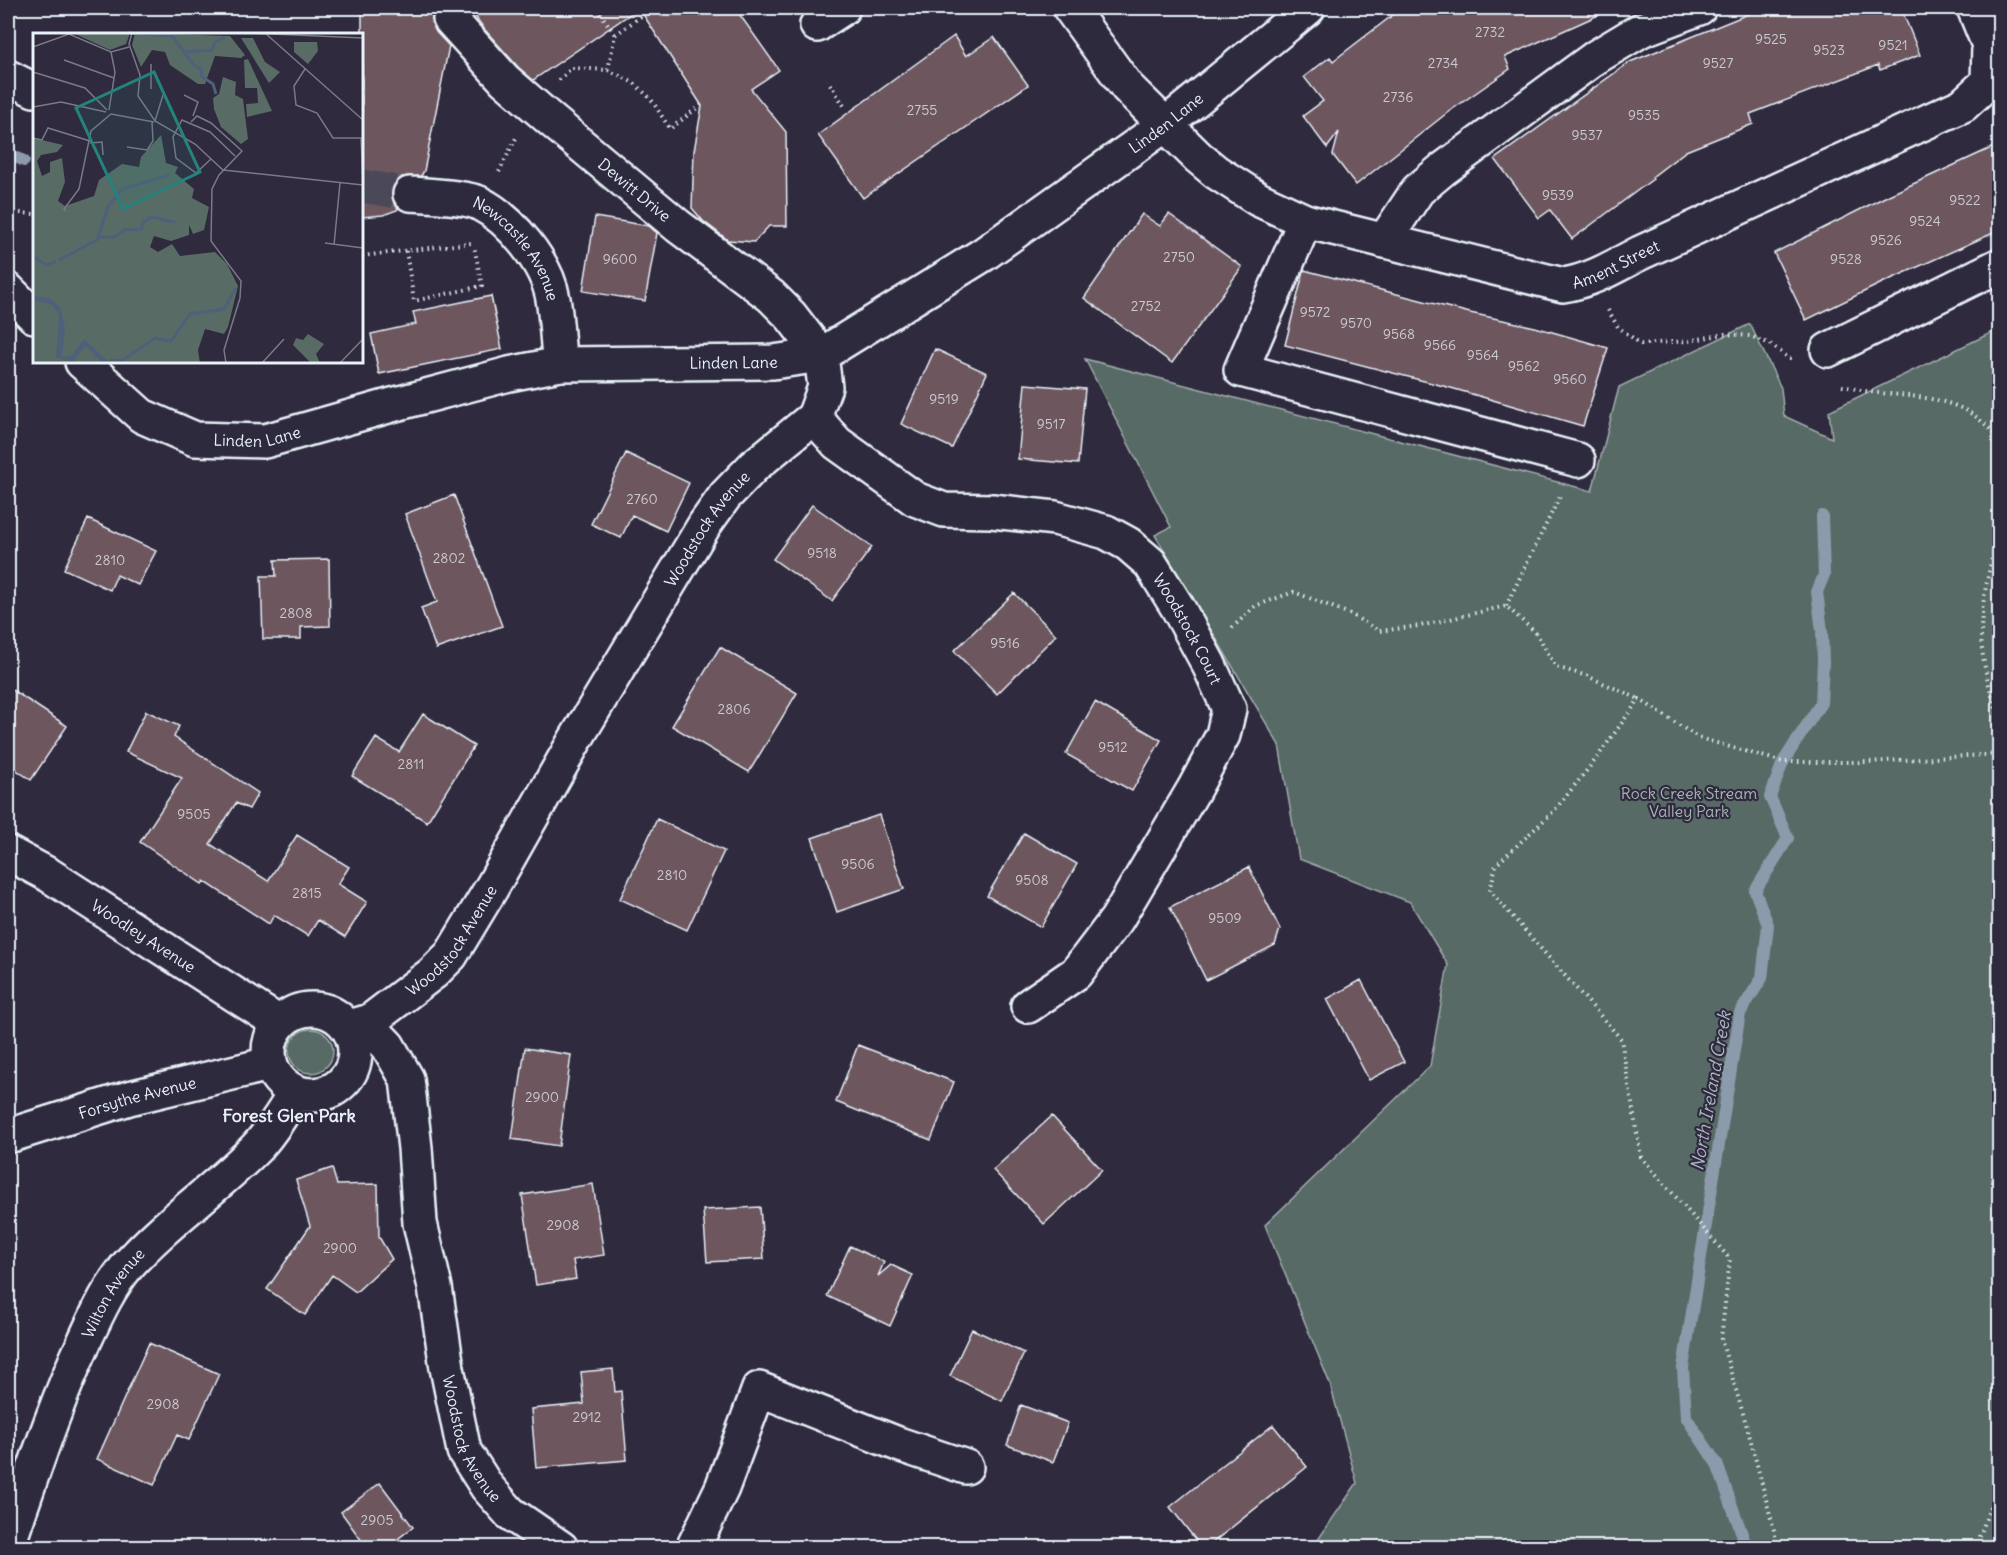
<svg xmlns="http://www.w3.org/2000/svg" width="2007" height="1555" font-family="Delius,sans-serif">
	<style>
		.green { fill: #586b65; stroke: #a0aeae; stroke-width: 1.5 }
		.lines { fill: none; stroke-linecap: round; stroke-linejoin: round }
		.stream { stroke: #8c9bac; stroke-width: 12 }
		.building { fill: #6e575f; stroke: #e8f1f8; stroke-width: 1.5 }
		.minor-tunnel { stroke: #4b4859; stroke-width: 33; stroke-dasharray: 33 16; stroke-linecap: butt }
		.minor-casing { stroke: #e8f1f8; stroke-width: 38 }
		.path { stroke: #e8f1f8; stroke-width: 4; stroke-dasharray: 1.5 4.5; stroke-linecap: butt }
		.minor { stroke: #2f2a3d; stroke-width: 33 }
		.labels { text-anchor: middle; stroke-width: 4.5; stroke-linejoin: round; paint-order: stroke }
		.number-label { font-size: 14px; fill: #cacad2 }
		.street-label { font-size: 16px; fill: #e8f1f8; stroke: #2f2a3d }
		.park-label { font-size: 16px; fill: #a7b5b6; stroke: #2f2a3d }
		.water-label { font-size: 18px; font-style: italic; fill: #abb7c6; stroke: #2f2a3d }
		.neighbourhood-label { font-size: 18px; font-weight: bold; fill: #e8f1f8; stroke: #2f2a3d }
		.inset-river { fill: none; stroke: #4f617a; stroke-width: 3 }
		.inset-road { fill: none; stroke: #797a88; stroke-width: 1.5 }
		.view { fill: #25827c; fill-opacity: 0.15; stroke: #25827c; stroke-width: 3 }
		.inset-edge { fill: none; stroke: #e8f1f8; stroke-width: 3 }
	</style>
	<rect width="100%" height="100%" fill="#2f2a3d"/>
	<filter id="ink" filterUnits="userSpaceOnUse"><feTurbulence type="fractalNoise" baseFrequency=".0167" numOctaves="2"/><feDisplacementMap in="SourceGraphic" scale="12" xChannelSelector="R" yChannelSelector="G"/><feConvolveMatrix kernelMatrix="1 2 1 2 8 2 1 2 1" color-interpolation-filters="sRGB"/></filter>
	<g filter="url(#ink)">
		<path class="green" d="M 1750,324 L 1781,388 L 1784,416 L 1832,438 L 1829,411 L 1999,329 L 1999,1547 L 1313,1547 L 1357,1483 L 1330,1384 L 1265,1225 L 1430,1066 L 1448,965 L 1410,902 L 1299,859 L 1279,745 L 1155,535 L 1171,527 L 1085,359 L 1592,491 L 1619,387 Z
			M289 1051a22 22 0 1 1 44 0a22 22 0 1 1-44 0Z"/>
		<g class="lines">
			<path class="stream" d="M 8,153 L 24,161
				M 1747,1548 L 1717,1464 L 1686,1417 L 1683,1368 L 1740,1013 L 1762,978 L 1768,925 L 1755,891 L 1788,838 L 1770,797 L 1783,762 L 1821,703 L 1823,662 L 1822,631 L 1817,592 L 1824,575 L 1822,516"/>
		</g>
		<path class="building" d="M 362,8 L 436,8 L 432,14 L 432,23 L 436,32 L 449,46 L 424,171 L 421,176 L 402,177 L 395,183 L 391,193 L 393,202 L 398,208 L 397,210 L 383,215 L 362,217 Z
			M 469,8 L 639,8 L 533,80 L 518,67 L 485,30 Z
			M 639,8 L 735,8 L 779,70 L 751,89 L 786,132 L 787,226 L 769,226 L 754,242 L 728,240 L 703,221 L 692,208 L 694,151 L 702,106 Z
			M 1402,8 L 1614,8 L 1505,57 L 1510,69 L 1447,113 L 1356,185 L 1333,155 L 1339,132 L 1327,148 L 1303,116 L 1323,101 L 1304,77 L 1330,57 L 1333,61 Z
			M 1763,8 L 1901,8 L 1920,55 L 1880,70 L 1878,65 L 1750,114 L 1753,124 L 1686,151 L 1652,177 L 1653,179 L 1572,239 L 1550,210 L 1539,218 L 1495,159 L 1630,62 Z
			M 954,36 L 966,56 L 994,37 L 1028,85 L 863,198 L 818,135 Z
			M 2000,144 L 2000,230 L 1882,283 L 1806,320 L 1774,253 L 1889,195 Z
			M 1142,214 L 1160,226 L 1169,214 L 1242,267 L 1172,363 L 1084,298 Z
			M 595,217 L 649,226 L 657,233 L 645,301 L 583,291 Z
			M 1304,270 L 1470,313 L 1535,327 L 1608,348 L 1583,426 L 1451,388 L 1285,345 Z
			M 491,296 L 502,349 L 379,374 L 371,334 L 416,324 L 413,312 Z
			M 935,349 L 987,373 L 952,448 L 901,424 Z
			M 1025,384 L 1085,389 L 1078,464 L 1018,459 Z
			M 626,453 L 689,483 L 666,531 L 632,515 L 621,538 L 591,524 Z
			M 454,495 L 502,626 L 436,649 L 421,608 L 437,602 L 405,514 Z
			M 812,505 L 872,547 L 832,601 L 773,559 Z
			M 88,519 L 156,551 L 138,585 L 117,575 L 110,590 L 64,569 Z
			M 329,559 L 330,626 L 301,627 L 301,639 L 263,639 L 261,576 L 276,576 L 275,560 Z
			M 1014,593 L 1056,635 L 997,694 L 954,651 Z
			M 720,647 L 797,693 L 749,772 L 672,726 Z
			M 8,687 L 67,726 L 31,780 L 8,764 Z
			M 1095,702 L 1161,740 L 1132,791 L 1066,754 Z
			M 146,711 L 179,726 L 174,737 L 258,793 L 249,809 L 236,803 L 210,844 L 268,881 L 297,835 L 349,867 L 338,884 L 367,902 L 345,937 L 318,920 L 308,936 L 274,915 L 269,924 L 204,881 L 202,884 L 140,842 L 182,778 L 126,752 Z
			M 423,714 L 474,746 L 427,822 L 352,776 L 376,738 L 399,752 Z
			M 879,815 L 904,889 L 837,912 L 812,838 Z
			M 657,819 L 724,851 L 687,930 L 620,899 Z
			M 1024,833 L 1077,864 L 1041,927 L 987,896 Z
			M 1249,867 L 1280,929 L 1275,945 L 1206,980 L 1170,907 Z
			M 1361,980 L 1404,1062 L 1369,1080 L 1327,999 Z
			M 858,1045 L 954,1082 L 931,1140 L 836,1102 Z
			M 525,1048 L 571,1055 L 559,1146 L 512,1139 Z
			M 1052,1116 L 1102,1170 L 1044,1224 L 993,1170 Z
			M 332,1168 L 337,1185 L 378,1184 L 379,1237 L 392,1259 L 356,1292 L 332,1275 L 305,1315 L 267,1289 L 310,1226 L 296,1180 Z
			M 593,1184 L 604,1255 L 573,1260 L 576,1279 L 536,1285 L 522,1195 Z
			M 760,1207 L 764,1259 L 707,1262 L 703,1210 Z
			M 850,1246 L 884,1262 L 878,1276 L 891,1265 L 913,1275 L 890,1326 L 827,1296 Z
			M 972,1329 L 1024,1353 L 1002,1401 L 950,1376 Z
			M 149,1343 L 219,1374 L 189,1440 L 177,1435 L 154,1485 L 97,1459 Z
			M 613,1369 L 615,1392 L 621,1391 L 627,1460 L 536,1468 L 531,1409 L 584,1404 L 581,1372 Z
			M 1021,1405 L 1068,1423 L 1053,1462 L 1007,1445 Z
			M 1273,1425 L 1307,1467 L 1206,1548 L 1202,1548 L 1170,1507 Z
			M 380,1483 L 413,1527 L 386,1548 L 367,1548 L 341,1512 Z"/>
		<g class="lines">
			<path class="minor-tunnel" d="M 362,186 L 410,194"/>
			<defs>
				<g id="minor">
					<path id="s1" d="M 1070,8 L 1127,87 L 1198,157 L 1216,172 L 1258,199 L 1305,221 L 1563,285 C 1591,281 1615,266 1640,253 L 1963,105 L 1988,82 L 1989,45 L 1974,8"/>
					<path id="s2" d="M 450,19 L 505,80 L 551,120 L 678,226 L 771,296 L 791,316 L 821,355"/>
					<path d="M 817,25 L 843,8"/>
					<path d="M 8,77 L 34,90"/>
					<path id="s3" d="M 410,194 C 425,195 466,197 479,203 C 511,219 547,263 553,299 C 557,321 557,343 560,364"/>
					<path d="M 1305,221 L 1241,370 L 1578,460"/>
					<path d="M 1384,241 L 1418,190 L 1442,170 L 1596,57 L 1641,30 L 1699,8"/>
					<path d="M 8,290 L 34,316"/>
					<path d="M 1828,350 L 2000,265"/>
					<path id="s4" d="M 82,362 L 142,416 L 195,439 L 265,441 L 392,405 L 509,374 L 560,364 L 773,362 L 821,355 L 984,254 L 1061,199 L 1165,125 L 1308,8"/>
					<path id="s5" d="M 814,417 L 837,443 L 915,499 L 944,510 L 992,511 L 1055,518 L 1106,532 L 1128,544 L 1150,563 L 1178,608 L 1209,665 L 1229,709 L 1223,735 L 1194,789 L 1117,919 L 1076,973 L 1028,1006"/>
					<path id="s6" d="M 8,853 L 49,875 L 279,1023"/>
					<circle cx="312" cy="1052" r="43"/>
					<path id="s7" d="M 366,1023 L 388,1046 L 407,1079 L 415,1148 L 420,1223 L 435,1287 L 447,1368 L 464,1451 L 487,1487 L 510,1513 L 561,1548"/>
					<path id="s8" d="M 349,1027 L 370,1021 L 433,973 L 451,955 L 492,887 L 574,742 L 705,524 L 725,496 L 754,466 L 814,417 L 825,387 L 821,355"/>
					<path id="s9" d="M 8,1136 L 129,1098 L 269,1064"/>
					<path id="s10" d="M 8,1545 C 32,1476 54,1406 85,1340 C 97,1314 109,1287 128,1265 C 166,1222 216,1189 256,1148 C 272,1132 284,1110 296,1092"/>
					<path d="M 693,1548 L 722,1488 L 759,1389 L 898,1444 L 966,1467"/>
				</g>
			</defs>
			<use href="#minor" class="minor-casing"/>
			<path class="path" d="M 597,8 L 615,35
				M 608,70 L 634,83 L 651,99 L 670,129 L 701,105
				M 559,80 L 572,68 L 608,70 L 615,35 L 644,14
				M 830,84 L 845,107
				M 499,172 L 516,138
				M 8,212 L 34,214
				M 406,251 L 414,301 L 482,286 L 474,246
				M 362,256 L 471,243
				M 1608,310 L 1618,327 L 1641,344 L 1688,341 L 1725,334 L 1750,336 L 1770,344 L 1793,361
				M 1842,386 C 1854,388 1866,392 1879,393 C 1927,398 1968,397 2000,441
				M 2000,524 C 1992,560 1981,597 1981,635 C 1982,665 1991,693 2000,722
				M 1506,606 L 1561,494
				M 1232,628 L 1255,606 L 1294,592 L 1350,614 L 1379,631 L 1420,626 L 1506,606 L 1537,634 L 1556,667 L 1587,676 L 1639,699
				M 1776,1548 L 1775,1534 L 1749,1434 L 1721,1339 L 1730,1259 L 1641,1157 L 1621,1039 L 1490,891 L 1496,865 L 1554,811 L 1596,759 L 1639,699 L 1699,738 L 1783,762 L 1869,762 L 2000,754
				M 1976,1548 L 1990,1507 L 2000,1499"/>
			<use href="#minor" class="minor"/>
		</g>
	</g>
	<g class="labels">
		<g class="number-label">
			<text x="1490" y="37">2732</text>
			<text x="1771" y="44">9525</text>
			<text x="1893" y="50">9521</text>
			<text x="1829" y="55">9523</text>
			<text x="1443" y="68">2734</text>
			<text x="1718" y="68">9527</text>
			<text x="1398" y="102">2736</text>
			<text x="922" y="115">2755</text>
			<text x="1644" y="120">9535</text>
			<text x="1587" y="140">9537</text>
			<text x="1558" y="200">9539</text>
			<text x="1965" y="205">9522</text>
			<text x="1925" y="226">9524</text>
			<text x="1886" y="245">9526</text>
			<text x="1179" y="262">2750</text>
			<text x="620" y="264">9600</text>
			<text x="1846" y="264">9528</text>
			<text x="1146" y="311">2752</text>
			<text x="1315" y="317">9572</text>
			<text x="1356" y="328">9570</text>
			<text x="1399" y="339">9568</text>
			<text x="1440" y="350">9566</text>
			<text x="1483" y="360">9564</text>
			<text x="1524" y="371">9562</text>
			<text x="1570" y="384">9560</text>
			<text x="944" y="404">9519</text>
			<text x="1051" y="429">9517</text>
			<text x="642" y="504">2760</text>
			<text x="822" y="558">9518</text>
			<text x="449" y="563">2802</text>
			<text x="110" y="565">2810</text>
			<text x="296" y="618">2808</text>
			<text x="1005" y="648">9516</text>
			<text x="734" y="714">2806</text>
			<text x="1113" y="752">9512</text>
			<text x="411" y="769">2811</text>
			<text x="194" y="819">9505</text>
			<text x="858" y="869">9506</text>
			<text x="672" y="880">2810</text>
			<text x="1032" y="885">9508</text>
			<text x="307" y="898">2815</text>
			<text x="1225" y="923">9509</text>
			<text x="542" y="1102">2900</text>
			<text x="563" y="1230">2908</text>
			<text x="340" y="1253">2900</text>
			<text x="163" y="1409">2908</text>
			<text x="587" y="1422">2912</text>
			<text x="377" y="1525">2905</text>
		</g>
		<g class="street-label">
			<text dy="6" stroke="none"><textPath href="#s4" startOffset="1191">Linden Lane</textPath></text>
			<text dy="6" stroke="none"><textPath href="#s2" startOffset="252">Dewitt Drive</textPath></text>
			<text dy="6" stroke="none"><textPath href="#s3" startOffset="130">Newcastle Avenue</textPath></text>
			<text dy="6" stroke="none"><textPath href="#s1" startOffset="645">Ament Street</textPath></text>
			<text dy="6" stroke="none"><textPath href="#s4" startOffset="687">Linden Lane</textPath></text>
			<text dy="6" stroke="none"><textPath href="#s4" startOffset="201">Linden Lane</textPath></text>
			<text dy="6" stroke="none"><textPath href="#s8" startOffset="624">Woodstock Avenue</textPath></text>
			<text dy="6" stroke="none"><textPath href="#s5" startOffset="456">Woodstock Court</textPath></text>
			<text dy="6" stroke="none"><textPath href="#s6" startOffset="159">Woodley Avenue</textPath></text>
			<text dy="6" stroke="none"><textPath href="#s8" startOffset="138">Woodstock Avenue</textPath></text>
			<text dy="6" stroke="none"><textPath href="#s9" startOffset="135">Forsythe Avenue</textPath></text>
			<text dy="6" stroke="none"><textPath href="#s10" startOffset="274">Wilton Avenue</textPath></text>
			<text dy="6" stroke="none"><textPath href="#s7" startOffset="438">Woodstock Avenue</textPath></text>
		</g>
		<g class="park-label">
			<text x="1689" y="799">Rock Creek Stream<tspan x="1689" dy="18">Valley Park</tspan></text>
		</g>
		<g class="water-label">
			<text transform="translate(1711 1091) rotate(-80)" y="6">North Ireland Creek</text>
		</g>
		<g class="neighbourhood-label">
			<text x="289" y="1122">Forest Glen Park</text>
		</g>
	</g>
	<g transform="translate(33 33)">
		<rect width="330" height="330" fill="#2f2a3d"/>
		<path d="M 40,0 L 97,0 L 93,11 L 77,17 ZM 102,0 L 197,3 L 212,22 L 208,25 L 182,23 L 172,51 L 165,51 L 137,32 L 132,19 L 119,17 L 108,34 L 99,12 ZM 208,5 L 220,5 L 232,29 L 247,39 L 236,50 ZM 261,9 L 284,9 L 285,18 L 275,31 L 261,19 ZM 215,26 L 239,78 L 214,84 L 213,71 L 225,70 L 224,55 L 212,55 L 211,27 ZM 190,44 L 203,49 L 202,62 L 210,66 L 215,106 L 208,111 L 188,94 L 181,76 L 180,65 L 186,61 ZM 128,102 L 133,130 L 145,134 L 142,140 L 161,156 L 159,165 L 176,174 L 171,197 L 160,201 L 156,192 L 156,202 L 138,208 L 121,203 L 117,214 L 125,219 L 139,211 L 147,223 L 182,219 L 194,231 L 205,253 L 195,294 L 191,301 L 172,296 L 165,317 L 167,330 L 0,330 L 0,105 L 30,112 L 24,119 L 8,122 L 4,128 L 9,143 L 17,139 L 17,129 L 29,125 L 32,149 L 25,168 L 32,173 L 61,163 L 66,147 L 89,131 L 106,134 L 108,124 ZM 275,301 L 291,311 L 283,321 L 287,330 L 278,330 L 260,312 L 263,305 L 270,307 Z" fill="#586b65"/>
		<path d="M 0,263 L 16,265 L 27,274 L 32,295 L 29,324 L 38,323 L 51,306 L 77,330 L 70,330 L 52,313 L 40,329 L 23,324 L 26,281 L 18,271 L 0,268 Z" fill="#4f617a"/>
		<path class="inset-river" d="M 95,0 L 139,3 L 160,31 L 169,37 L 168,43 L 180,51 L 183,61M 152,19 L 179,17 L 182,9 L 192,4M 66,204 L 82,204 L 91,197 L 109,196 L 109,190 L 118,184 L 142,189M 0,224 L 14,232 L 23,228M 26,227 L 64,207 L 75,174 L 89,156 L 137,142M 76,328 L 90,327 L 122,305 L 138,308 L 157,281 L 191,276 L 203,255"/>
		<path class="inset-road" d="M 99,0 L 96,11 L 107,42 L 105,63 L 122,88 L 162,111 L 190,137 L 330,152M 217,0 L 330,5M 232,0 L 330,87M 0,14 L 36,1 L 78,19 L 96,14M 31,27 L 81,45M 118,31 L 118,56M 272,36 L 261,53 L 263,72 L 284,80 L 300,105 L 330,105M 0,39 L 52,55 L 74,77M 151,62 L 165,69 L 160,83M 0,74 L 28,69 L 73,79M 76,77 L 82,39 L 78,19M 78,81 L 121,89M 122,88 L 130,62M 158,89 L 164,83 L 178,90 L 209,118 L 186,142 L 179,156 L 178,208 L 208,248 L 207,265 L 191,317 L 193,330M 0,105 L 9,107 L 15,95 L 57,108M 328,106 L 330,152M 57,110 L 69,109 L 70,122M 94,114 L 114,117 L 120,108 L 119,89M 178,126 L 163,140 L 143,125 L 140,104 L 149,87 L 177,99 L 202,123M 33,178 L 31,176 L 46,156 L 58,98 L 78,81M 292,210 L 330,215M 301,212 L 307,150M 229,330 L 251,306M 307,330 L 330,306"/>
		<path class="view" d="M 121,39 L 167,139 L 90,176 L 43,75 Z"/>
		<rect width="330" height="330" class="inset-edge"/>
	</g>
	<rect width="2007" height="1555" fill="none" stroke="#2f2a3d" stroke-width="30"/>
	<rect x="15" y="15" width="1977" height="1525" fill="none" stroke="#e8f1f8" stroke-width="2" filter="url(#ink)"/>
</svg>
